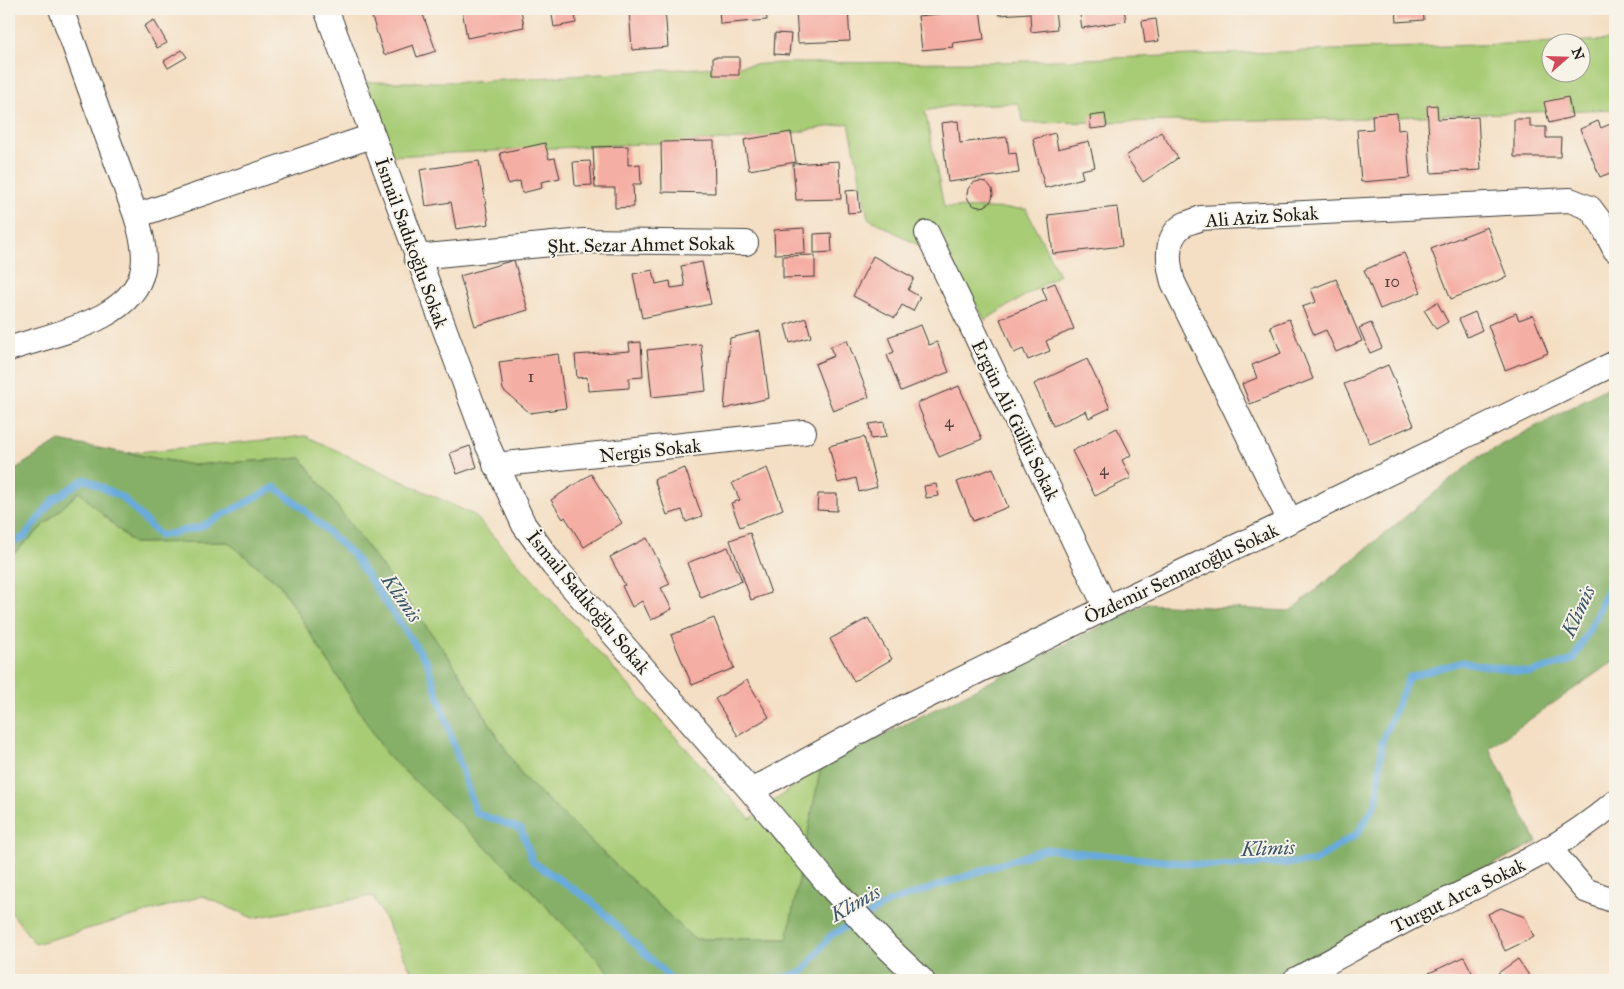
<svg xmlns="http://www.w3.org/2000/svg" width="1624" height="989" font-family="'IM FELL Great Primer',serif">
	<style>
		.green { fill: #a8cc76; stroke: #627449; fill-rule: evenodd }
		.forest { fill: #86b067; stroke: #516642 }
		.lines { fill: none; stroke-linecap: round; stroke-linejoin: round }
		.stream { stroke: #67aadc; stroke-width: 7 }
		.building { fill: #f5aea4 }
		.minor-casing { stroke: #3c3935; stroke-width: 26 }
		.minor { stroke: #fff; stroke-width: 24 }
		.labels { text-anchor: middle; stroke-width: 4; stroke-linejoin: round; paint-order: stroke }
		.number-label { font-size: 16px; fill: #52403e }
		.street-label { font-size: 19px; fill: #1c1c1c; stroke: #f7f3e8 }
		.water-label { font-size: 20px; font-style: italic; fill: #3a5569; stroke: #f7f3e8 }
	</style>
	<rect width="100%" height="100%" fill="#f7f3e8"/>
	<filter id="ink" filterUnits="userSpaceOnUse"><feTurbulence type="fractalNoise" baseFrequency=".02" numOctaves="2"/><feDisplacementMap in="SourceGraphic" scale="10" xChannelSelector="R" yChannelSelector="G"/><feConvolveMatrix kernelMatrix="1 2 1 2 8 2 1 2 1" color-interpolation-filters="sRGB"/></filter>
	<filter id="wash" filterUnits="userSpaceOnUse"><feTurbulence type="fractalNoise" baseFrequency=".0096" numOctaves="4" result="noise"/><feDisplacementMap in="SourceGraphic" scale="20" xChannelSelector="R" yChannelSelector="G"/><feGaussianBlur stdDeviation="1.12" result="paint"/><feColorMatrix in="noise" values="0 0 0 0 0 0 0 0 0 0 0 0 0 0 0 0 0 1.4 0 .05"/><feComposite in="paint" operator="in"/></filter>
	<g filter="url(#wash)">
		<rect width="100%" height="100%" fill="#f4dfc4"/>
		<path class="green" d="M 1615,40 L 1615,109 L 1341,119 L 1024,123 L 1018,103 L 950,106 L 925,111 L 944,207 L 1026,209 L 1059,275 L 985,320 L 953,264 L 868,218 L 849,123 L 765,138 L 391,156 L 366,82 L 471,82 L 781,63 L 999,62 ZM 1552,42 L 1582,42 L 1582,72 L 1552,72 Z
			M 306,436 L 474,515 L 750,819 L 821,766 L 788,939 L 694,939 L 522,776 L 449,657 L 301,458 L 193,465 L 128,453 Z
			M 79,492 L 133,543 L 228,542 L 279,584 L 387,755 L 521,880 L 617,980 L 416,980 L 373,896 L 253,918 L 203,896 L 35,944 L 9,909 L 9,558 Z"/>
		<path class="forest" d="M 1615,383 L 1615,660 L 1489,748 L 1537,842 L 1266,980 L 617,980 L 521,880 L 387,755 L 279,584 L 228,542 L 133,543 L 79,492 L 9,558 L 9,473 L 59,441 L 193,465 L 301,458 L 449,657 L 522,776 L 694,939 L 787,939 L 821,766 L 1146,604 L 1290,611 L 1476,459 Z"/>
		<g class="lines">
			<path class="stream" d="M 9,544 L 24,537 L 54,499 L 85,479 L 123,498 L 160,536 L 200,527 L 275,487 L 299,505 L 353,555 L 427,662 L 476,813 L 521,829 L 533,862 L 590,900 L 672,980
				M 773,980 L 803,972 L 830,936 L 890,902 L 1045,849 L 1212,866 L 1313,862 L 1358,833 L 1377,801 L 1382,741 L 1409,677 L 1462,662 L 1530,673 L 1573,660 L 1597,615 L 1615,569"/>
		</g>
		<g id="blocks">
			<path class="building" d="M 386,9 L 404,9 L 406,14 L 421,9 L 436,51 L 417,57 L 413,45 L 384,55 L 371,14 Z
				M 462,9 L 521,9 L 524,27 L 467,38 Z
				M 551,9 L 596,9 L 596,10 L 575,13 L 576,23 L 554,27 Z
				M 629,9 L 665,9 L 668,47 L 632,50 Z
				M 719,9 L 766,9 L 767,20 L 720,24 Z
				M 796,9 L 848,9 L 850,41 L 798,43 Z
				M 948,9 L 980,9 L 984,39 L 952,43 L 953,47 L 922,50 L 918,16 L 948,13 Z
				M 998,9 L 1055,9 L 1057,29 L 1031,32 L 1030,13 L 999,15 Z
				M 1079,9 L 1124,9 L 1126,21 L 1082,28 Z
				M 1152,9 L 1194,9 L 1194,11 L 1152,13 Z
				M 1396,9 L 1423,9 L 1424,20 L 1397,22 Z
				M 1156,19 L 1159,41 L 1145,43 L 1142,21 Z
				M 154,20 L 167,43 L 157,48 L 144,26 Z
				M 775,33 L 791,34 L 789,55 L 774,54 Z
				M 182,50 L 187,57 L 168,68 L 164,61 Z
				M 713,57 L 739,57 L 739,75 L 713,75 Z
				M 1568,97 L 1572,117 L 1549,123 L 1544,102 Z
				M 1437,105 L 1438,119 L 1478,117 L 1481,170 L 1431,173 L 1427,106 Z
				M 1397,113 L 1398,130 L 1406,129 L 1410,178 L 1361,182 L 1357,130 L 1373,129 L 1372,115 Z
				M 1105,114 L 1107,127 L 1091,129 L 1090,116 Z
				M 1514,119 L 1530,119 L 1530,127 L 1546,127 L 1546,138 L 1561,138 L 1560,157 L 1514,157 Z
				M 958,121 L 960,143 L 1007,137 L 1009,154 L 1016,153 L 1019,173 L 948,182 L 941,123 Z
				M 1598,121 L 1601,128 L 1615,122 L 1615,171 L 1600,177 L 1580,129 Z
				M 791,132 L 796,162 L 749,170 L 744,140 Z
				M 1161,132 L 1178,158 L 1143,182 L 1126,156 Z
				M 1055,133 L 1058,149 L 1089,141 L 1095,167 L 1081,170 L 1083,178 L 1045,188 L 1033,139 Z
				M 714,141 L 715,193 L 662,192 L 661,142 Z
				M 545,143 L 549,159 L 555,158 L 560,178 L 541,182 L 542,188 L 522,193 L 520,181 L 508,184 L 500,153 Z
				M 628,146 L 628,165 L 640,164 L 641,184 L 633,184 L 634,207 L 615,208 L 615,188 L 595,188 L 593,147 Z
				M 479,161 L 489,224 L 456,229 L 451,202 L 426,206 L 420,170 Z
				M 590,161 L 592,185 L 575,186 L 573,162 Z
				M 839,161 L 841,199 L 796,200 L 793,164 Z
				M967 194a13 13 0 1 1 26 0a13 13 0 1 1-26 0Z
				M 858,190 L 860,212 L 848,213 L 846,191 Z
				M 1117,207 L 1122,246 L 1053,254 L 1048,215 Z
				M 1487,227 L 1507,277 L 1451,299 L 1431,249 Z
				M 804,228 L 805,253 L 775,254 L 774,230 Z
				M 831,233 L 832,252 L 814,253 L 814,234 Z
				M 1404,253 L 1421,292 L 1380,309 L 1364,270 Z
				M 815,255 L 815,277 L 783,278 L 783,256 Z
				M 873,256 L 914,278 L 908,290 L 920,297 L 913,311 L 902,305 L 895,318 L 853,296 Z
				M 514,260 L 528,310 L 475,326 L 460,276 Z
				M 702,262 L 711,304 L 642,318 L 633,274 L 653,270 L 656,284 L 670,281 L 671,288 L 685,286 L 681,266 Z
				M 1336,279 L 1362,341 L 1336,352 L 1326,330 L 1314,335 L 1302,307 L 1316,302 L 1311,289 Z
				M 1055,283 L 1074,329 L 1046,341 L 1050,351 L 1028,360 L 1023,349 L 1014,353 L 1000,319 L 1047,300 L 1042,288 Z
				M 1437,302 L 1448,322 L 1436,329 L 1424,310 Z
				M 1475,312 L 1482,330 L 1467,337 L 1459,319 Z
				M 1516,313 L 1519,320 L 1533,315 L 1548,353 L 1505,370 L 1488,325 Z
				M 806,318 L 811,337 L 790,343 L 785,325 Z
				M 1289,319 L 1313,379 L 1250,404 L 1242,384 L 1257,378 L 1252,365 L 1281,353 L 1270,326 Z
				M 1371,323 L 1382,348 L 1370,353 L 1359,328 Z
				M 921,325 L 929,345 L 937,342 L 949,372 L 901,391 L 887,355 L 894,352 L 888,337 Z
				M 760,331 L 769,398 L 724,409 L 730,338 Z
				M 847,340 L 869,397 L 833,411 L 815,364 L 834,356 L 830,347 Z
				M 641,342 L 643,377 L 629,378 L 629,388 L 588,391 L 587,377 L 577,378 L 575,355 L 630,351 L 629,343 Z
				M 701,344 L 706,391 L 652,397 L 647,350 Z
				M 558,354 L 566,408 L 530,413 L 503,390 L 499,362 Z
				M 1087,359 L 1110,408 L 1089,418 L 1086,411 L 1053,426 L 1034,384 Z
				M 1388,365 L 1414,425 L 1370,444 L 1344,384 Z
				M 959,386 L 982,439 L 939,457 L 917,403 Z
				M 884,422 L 886,437 L 871,439 L 869,424 Z
				M 1117,428 L 1131,455 L 1122,460 L 1131,478 L 1095,496 L 1072,451 Z
				M 864,437 L 877,487 L 859,492 L 856,478 L 838,483 L 829,446 Z
				M 470,446 L 477,467 L 457,474 L 450,453 Z
				M 685,468 L 702,516 L 686,522 L 682,510 L 667,515 L 654,479 Z
				M 767,468 L 783,509 L 740,527 L 731,503 L 740,500 L 732,483 Z
				M 993,468 L 1008,507 L 973,521 L 957,482 Z
				M 591,474 L 622,523 L 584,547 L 565,517 L 563,519 L 551,500 Z
				M 936,484 L 939,496 L 926,498 L 924,486 Z
				M 818,494 L 837,494 L 837,511 L 817,510 Z
				M 750,533 L 771,593 L 751,600 L 730,540 Z
				M 647,538 L 670,584 L 661,588 L 672,609 L 651,620 L 642,601 L 632,607 L 622,586 L 625,585 L 610,557 Z
				M 728,547 L 742,581 L 701,598 L 687,563 Z
				M 714,618 L 734,668 L 692,685 L 671,635 Z
				M 868,618 L 892,659 L 854,681 L 830,639 Z
				M 747,680 L 769,717 L 738,736 L 715,699 Z
				M 1501,908 L 1525,917 L 1534,937 L 1505,951 L 1488,914 Z
				M 1464,957 L 1476,980 L 1429,980 L 1427,974 Z
				M 1518,959 L 1530,977 L 1525,980 L 1503,980 L 1498,973 Z"/>
		</g>
	</g>
	<g filter="url(#ink)">
		<use href="#blocks" fill-opacity="0" stroke="#3c3935" stroke-width="1"/>
		<g class="lines">
			<defs>
				<path id="minor" d="M 326,9 L 488,446 L 524,525 L 553,565 L 751,791 L 829,885 L 886,946 L 922,980
					M 136,216 L 372,136
					M 927,233 L 1106,608
					M 416,257 L 584,241 L 746,243
					M 9,349 C 52,334 133,321 143,269 C 146,251 141,233 136,216 L 61,9
					M 495,465 L 804,432
					M 1290,521 L 1173,282 C 1168,264 1164,239 1182,226 C 1187,222 1196,221 1201,218 L 1570,200 L 1590,208 L 1602,224 L 1615,250
					M 751,791 L 897,711 L 1106,608 L 1290,521 L 1615,363
					M 1551,850 L 1585,890 L 1615,901
					M 1295,980 C 1337,958 1378,934 1420,913 C 1488,880 1558,852 1615,802"/>
			</defs>
			<use href="#minor" class="minor-casing"/>
			<use href="#minor" class="minor"/>
		</g>
	</g>
	<g class="labels">
		<g class="number-label">
			<text x="1392" y="287">10</text>
			<text x="531" y="382">1</text>
			<text x="949" y="427">4</text>
			<text x="1104" y="475">4</text>
		</g>
		<g class="street-label">
			<text transform="translate(1262 216) rotate(-4)" y="7">Ali Aziz Sokak</text>
			<text transform="translate(412 243) rotate(70)" y="7">İsmail Sadıkoğlu Sokak</text>
			<text transform="translate(641 244) rotate(-1)" y="7">Şht. Sezar Ahmet Sokak</text>
			<text transform="translate(1016 420) rotate(64)" y="7">Ergün Ali Güllü Sokak</text>
			<text transform="translate(650 450) rotate(-6)" y="7">Nergis Sokak</text>
			<text transform="translate(1181 573) rotate(-25)" y="7">Özdemir Sennaroğlu Sokak</text>
			<text transform="translate(589 602) rotate(50)" y="7">İsmail Sadıkoğlu Sokak</text>
			<text transform="translate(1458 895) rotate(-26)" y="7">Turgut Arca Sokak</text>
		</g>
		<g class="water-label">
			<text transform="translate(402 598) rotate(55)" y="7">Klimis</text>
			<text transform="translate(1578 611) rotate(-65)" y="7">Klimis</text>
			<text transform="translate(1268 848) rotate(-2)" y="7">Klimis</text>
			<text transform="translate(855 903) rotate(-29)" y="7">Klimis</text>
		</g>
	</g>
	<rect width="1624" height="989" fill="none" stroke="#f7f3e8" stroke-width="30"/>
	<g transform="translate(1566 58) rotate(70)"><circle r="24" fill="#f7f3e8" stroke="#9f9d96"/>
	<path d="M0-4L9 19L0 12L-9 19Z" fill="#d1495b"/>
	<text y="-8" font-size="14" font-weight="bold" text-anchor="middle" fill="#1c1c1c">N</text>
	</g>
</svg>
